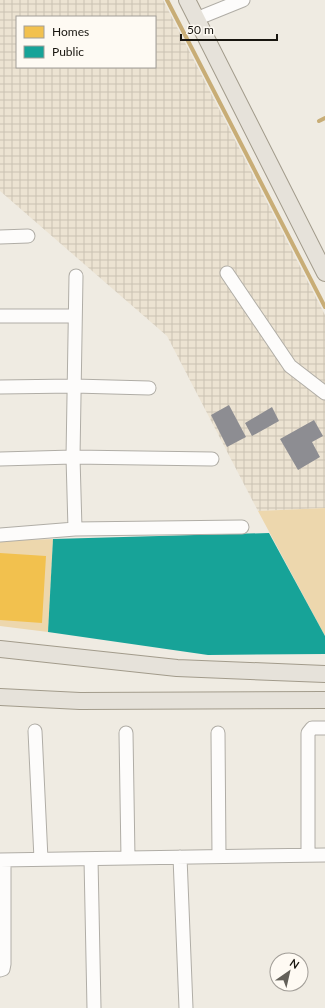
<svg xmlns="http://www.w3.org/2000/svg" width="325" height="1008" font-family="Lato,sans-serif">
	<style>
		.industrial { fill: url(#industrial-grid); fill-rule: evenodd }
		.park { fill: #edd7ad }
		.homes { fill: #f2c14e }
		.public { fill: #17a398 }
		.industry { fill: #8d8d92 }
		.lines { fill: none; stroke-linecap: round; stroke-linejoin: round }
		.stream { stroke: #c8ad76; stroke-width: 4 }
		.minor-casing { stroke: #b0ada6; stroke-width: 15 }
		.major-casing { stroke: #a29b8b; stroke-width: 18 }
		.minor { stroke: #fdfcfb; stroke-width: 13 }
		.major { stroke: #e6e2da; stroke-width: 16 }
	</style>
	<defs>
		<pattern id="industrial-grid" width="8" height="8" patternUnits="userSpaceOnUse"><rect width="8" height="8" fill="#ece3d2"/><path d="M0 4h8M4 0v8" fill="none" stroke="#cac2b3"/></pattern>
	</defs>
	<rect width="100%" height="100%" fill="#efebe2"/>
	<path class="industrial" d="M 0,0 L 163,0 L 325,315 L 325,508 L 258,511 L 167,336 L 0,191 ZM 17,17 L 155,17 L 155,67 L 17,67 Z"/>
	<path class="park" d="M 325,508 L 325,636 L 258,511 Z
		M 53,539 L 48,632 L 0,626 L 0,541 Z"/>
	<path class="homes" d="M 0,553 L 46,556 L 42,623 L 0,620 Z
		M 218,556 L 233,556 L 233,568 L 219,568 L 219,577 L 230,577 L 228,613 L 204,612 L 204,601 L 195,601 L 195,576 L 205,577 L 206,564 L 218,564 Z
		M 253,574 L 267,575 L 267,586 L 278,587 L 277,602 L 240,598 L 241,584 L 253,584 Z
		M 239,602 L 282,604 L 281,618 L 269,617 L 268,629 L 256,628 L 256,617 L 253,616 L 253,629 L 241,629 L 241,638 L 226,637 L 226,615 L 238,615 Z
		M 262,635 L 275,636 L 274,648 L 261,647 Z"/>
	<path class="public" d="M 269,533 L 325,636 L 325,654 L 208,655 L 48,632 L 53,539 Z"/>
	<path class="industry" d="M 229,405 L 246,437 L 227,447 L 211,415 Z
		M 272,407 L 279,421 L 252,436 L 245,423 Z
		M 314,420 L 323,436 L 312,442 L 320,457 L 298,470 L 280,439 Z"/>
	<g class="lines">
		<path class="stream" d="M 167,0 L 325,307
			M 319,121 L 325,118"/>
		<defs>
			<path id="minor" d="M 196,19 L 243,0
				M 0,237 L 28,236
				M 227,273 L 290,366 L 325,393
				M 0,316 L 75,316
				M 0,387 L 74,386 L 149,388
				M 0,459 L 73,457 L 212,459
				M 75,529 L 73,457 L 76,276
				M 0,535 L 75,529 L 242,527
				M 35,731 L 41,859
				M 126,733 L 128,858
				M 218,733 L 219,856
				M 308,855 L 308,733 L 312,728 L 325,728
				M 180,857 L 186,1008
				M 91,859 L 94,1008
				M 0,860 L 325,855
				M 0,970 L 3,969 L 4,964 L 4,860"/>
			<path id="major" d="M 187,0 L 325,273
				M 0,649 L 177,668 L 325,674
				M 0,697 L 80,701 L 325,700"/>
		</defs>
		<use href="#minor" class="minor-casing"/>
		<use href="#major" class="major-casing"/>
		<use href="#minor" class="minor"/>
		<use href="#major" class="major"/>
	</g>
	<rect x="16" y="16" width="140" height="52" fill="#fefaf3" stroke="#a29e98"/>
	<rect x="24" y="26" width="20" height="12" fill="#f2c14e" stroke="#a29e98"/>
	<text x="52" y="36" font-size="12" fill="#18150f">Homes</text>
	<rect x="24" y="46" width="20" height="12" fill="#17a398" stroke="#a29e98"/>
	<text x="52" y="56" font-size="12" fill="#18150f">Public</text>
	<g transform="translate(289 972) rotate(34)"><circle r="19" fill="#fefaf3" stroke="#a29e98"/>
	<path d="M0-3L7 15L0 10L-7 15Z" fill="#636059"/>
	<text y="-6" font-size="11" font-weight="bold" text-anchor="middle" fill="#18150f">N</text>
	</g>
	<path d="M181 34v6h96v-6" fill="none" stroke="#18150f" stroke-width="2"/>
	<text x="187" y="34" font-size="12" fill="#18150f" stroke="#fefaf3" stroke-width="3" paint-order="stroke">50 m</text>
</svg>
